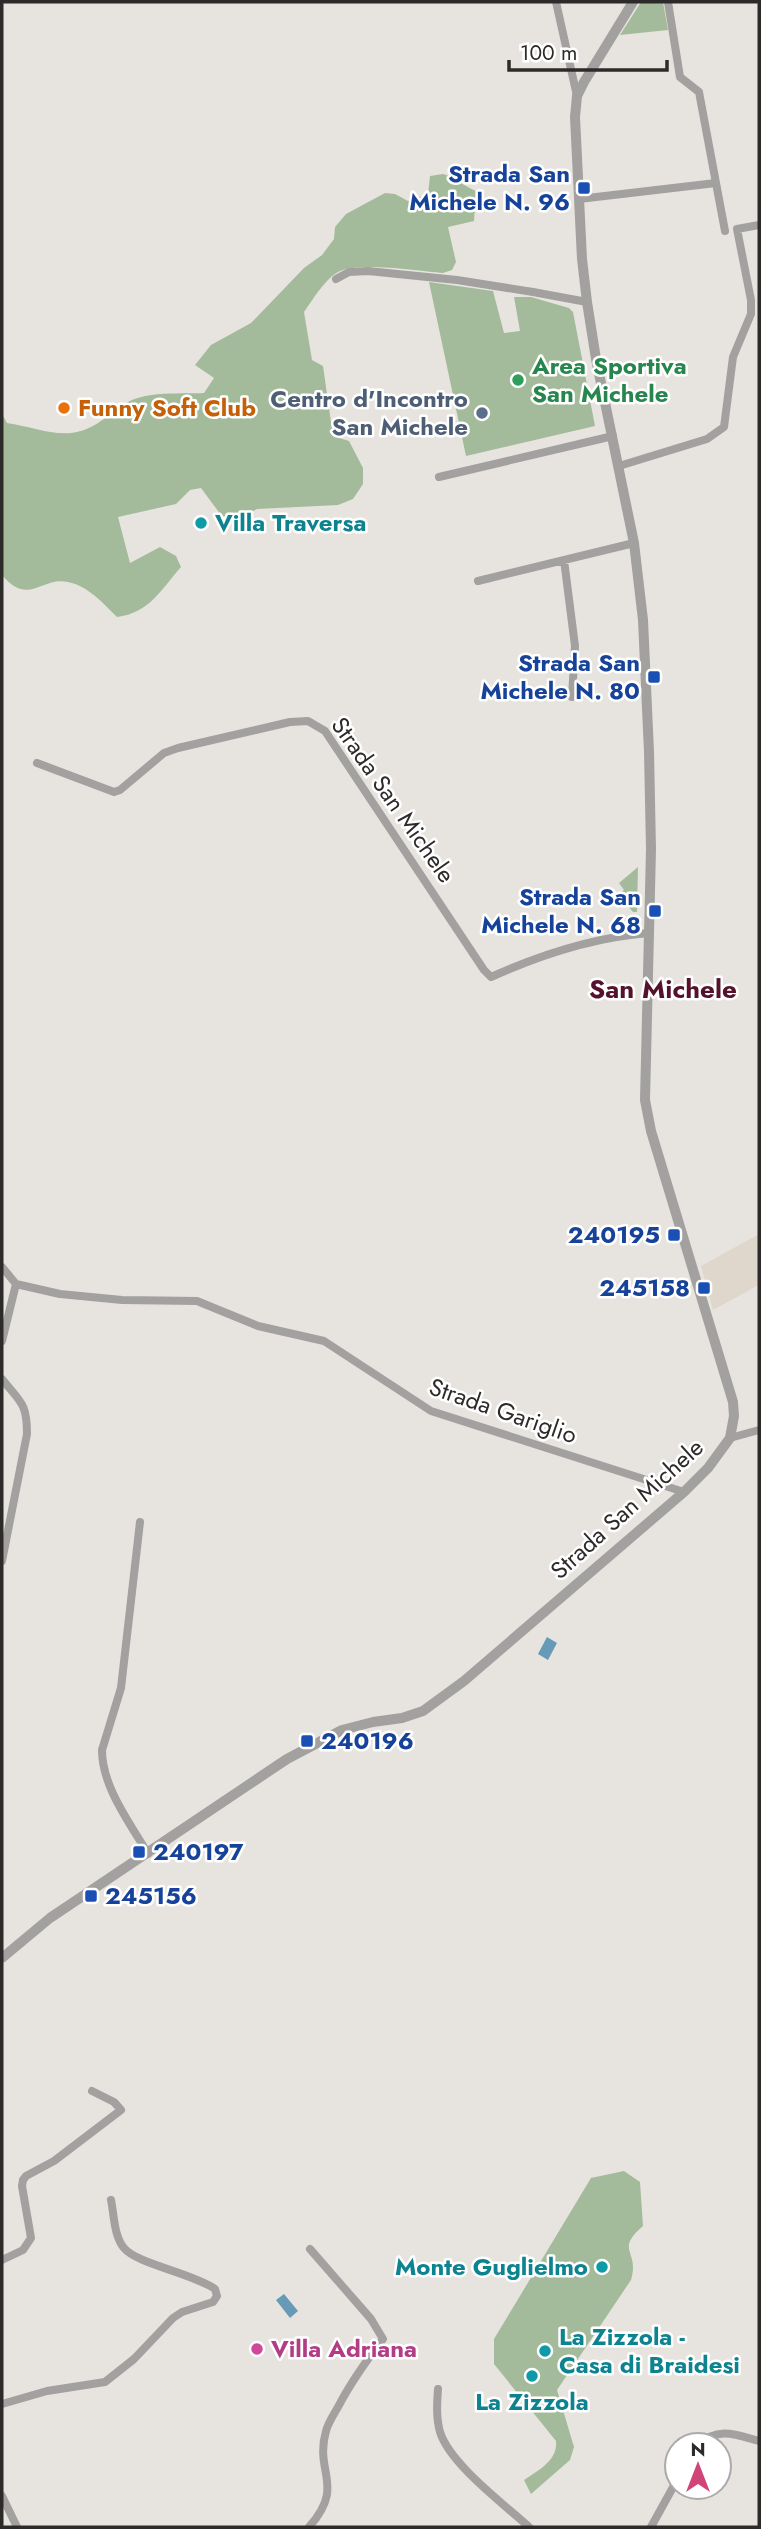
<svg xmlns="http://www.w3.org/2000/svg" width="761" height="2529" font-family="Jost,sans-serif">
	<style>
		.built { fill: #e0d7cc }
		.green { fill: #a3bb9b }
		.water { fill: #669ab6 }
		.lines { fill: none; stroke-linecap: round; stroke-linejoin: round }
		.minor { stroke: #a2a19f; stroke-width: 8 }
		.tertiary { stroke: #a2a19f; stroke-width: 10 }
		.transit-dot { fill: #1a4fb4; stroke: #fff; stroke-width: 2.5 }
		.leisure-dot { fill: #2e9e5b; stroke: #fff; stroke-width: 2.5 }
		.food-dot { fill: #e8710a; stroke: #fff; stroke-width: 2.5 }
		.service-dot { fill: #5c6f8a; stroke: #fff; stroke-width: 2.5 }
		.culture-dot { fill: #0f9aa8; stroke: #fff; stroke-width: 2.5 }
		.hotel-dot { fill: #d1479c; stroke: #fff; stroke-width: 2.5 }
		.labels { text-anchor: middle; stroke-width: 5; stroke-linejoin: round; paint-order: stroke }
		.transit-label { font-size: 24px; font-weight: bold; fill: #164399; stroke: #fff; text-anchor: end }
		.leisure-label { font-size: 24px; font-weight: bold; fill: #27864d; stroke: #fff; text-anchor: start }
		.service-label { font-size: 24px; font-weight: bold; fill: #4e5e75; stroke: #fff; text-anchor: end }
		.food-label { font-size: 24px; font-weight: bold; fill: #c56008; stroke: #fff; text-anchor: start }
		.culture-label { font-size: 24px; font-weight: bold; fill: #0d838f; stroke: #fff; text-anchor: start }
		.street-label { font-size: 24px; fill: #2d2b2a; stroke: #fff }
		.hotel-label { font-size: 24px; font-weight: bold; fill: #b23c85; stroke: #fff; text-anchor: start }
		.neighbourhood-label { font-size: 26px; font-weight: bold; fill: #54122b; stroke: #fff }
	</style>
	<rect width="100%" height="100%" fill="#e7e4df"/>
	<path class="built" d="M 759,1234 L 759,1285 L 713,1310 L 701,1266 Z"/>
	<path class="green" d="M 641,2 L 663,2 L 668,30 L 620,35 Z
		M 443,174 C 455,177 464,186 476,191 L 474,221 L 448,227 L 456,262 L 452,270 L 443,273 C 418,271 361,262 340,271 C 325,278 313,300 304,312 L 312,360 L 323,366 L 333,436 L 349,441 L 363,468 L 363,484 L 353,499 L 338,505 L 257,509 L 239,519 L 230,519 L 221,515 L 201,488 L 190,490 L 176,504 L 118,517 L 130,563 L 160,547 L 176,556 L 181,567 C 161,590 149,613 117,617 C 103,603 88,586 68,582 C 42,576 28,607 2,575 L 2,414 L 7,423 C 30,426 55,437 77,432 C 97,428 111,412 128,402 C 148,391 182,394 204,393 L 214,378 L 195,365 L 211,345 L 251,323 L 304,268 L 322,255 L 334,239 L 335,227 L 346,214 L 385,193 L 395,194 L 408,201 L 428,194 L 430,176 Z
		M 429,282 L 493,291 L 504,333 L 520,331 L 514,297 L 531,297 L 569,308 L 573,312 L 595,426 L 466,456 Z
		M 638,867 L 637,912 L 633,912 L 618,895 L 624,890 L 619,883 Z
		M 624,2171 L 640,2182 L 643,2226 C 614,2251 640,2250 631,2280 L 557,2390 L 574,2447 L 570,2460 L 531,2494 L 524,2480 C 539,2470 558,2460 556,2441 L 494,2364 L 494,2339 L 591,2178 Z"/>
	<path class="water" d="M 547,1637 L 557,1643 L 548,1660 L 538,1654 Z
		M 284,2294 L 298,2311 L 290,2318 L 276,2300 Z"/>
	<g class="lines">
		<path class="minor" d="M 556,2 L 577,96
			M 716,183 L 725,231
			M 579,199 L 716,183 L 699,92 L 680,77 L 668,2
			M 336,279 L 349,272 L 368,271 L 457,280 L 533,292 L 587,302
			M 619,466 L 707,439 L 724,427 L 733,357 L 751,314 L 751,300 L 737,229 L 759,225
			M 439,477 L 613,436
			M 564,560 L 575,646 L 572,697
			M 478,581 L 634,543
			M 37,763 L 114,792 L 120,790 L 164,753 L 178,748 L 290,722 L 308,721 L 325,731 L 484,970 L 491,977 C 540,955 595,937 649,933
			M 2,1267 L 16,1284 L 60,1294 L 122,1300 L 197,1301 L 258,1326 L 324,1341 L 431,1411 L 684,1492
			M 2,1341 L 16,1284
			M 2,1379 C 20,1402 27,1402 27,1434 L 2,1561
			M 730,1438 L 759,1430
			M 140,1522 L 121,1688 L 102,1750 C 102,1787 130,1823 148,1854
			M 2,2260 L 23,2250 L 31,2238 L 22,2186 L 23,2180 L 26,2176 L 54,2161 L 121,2110 L 114,2102 L 92,2091
			M 438,2389 C 437,2403 436,2418 440,2432 C 450,2464 504,2504 529,2527
			M 2,2404 L 47,2391 L 105,2382 L 134,2359 L 173,2318 L 182,2312 L 213,2302 L 217,2296 L 215,2289 C 192,2273 137,2264 124,2248 C 114,2237 114,2214 111,2200
			M 699,2445 C 717,2426 737,2435 759,2441
			M 2,2496 L 17,2527
			M 309,2527 C 346,2485 314,2473 326,2431 C 328,2423 334,2414 338,2407 C 351,2382 366,2361 383,2339 L 371,2319 L 310,2249
			M 651,2527 L 677,2480"/>
		<path class="tertiary" d="M 2,1958 L 50,1918 L 287,1759 L 342,1730 L 373,1722 L 402,1718 L 423,1711 L 464,1681 L 684,1492 L 708,1468 L 730,1438 L 734,1416 L 733,1402 L 651,1131 L 645,1100 L 651,849 L 649,752 L 643,620 L 634,543 L 596,359 L 587,302 L 582,259 L 575,117 L 577,96 L 584,82 L 633,2"/>
	</g>
	<g class="transit-dot">
		<rect x="577" y="181" width="14" height="14" rx="3.5"/>
		<rect x="647" y="670" width="14" height="14" rx="3.5"/>
		<rect x="648" y="904" width="14" height="14" rx="3.5"/>
		<rect x="667" y="1228" width="14" height="14" rx="3.5"/>
		<rect x="697" y="1281" width="14" height="14" rx="3.5"/>
		<rect x="300" y="1734" width="14" height="14" rx="3.5"/>
		<rect x="132" y="1845" width="14" height="14" rx="3.5"/>
		<rect x="84" y="1889" width="14" height="14" rx="3.5"/>
	</g>
	<circle class="leisure-dot" cx="518" cy="380" r="7"/>
	<circle class="food-dot" cx="64" cy="408" r="7"/>
	<circle class="service-dot" cx="482" cy="413" r="7"/>
	<g class="culture-dot">
		<circle cx="201" cy="523" r="7"/>
		<circle cx="602" cy="2267" r="7"/>
		<circle cx="545" cy="2351" r="7"/>
		<circle cx="532" cy="2376" r="7"/>
	</g>
	<circle class="hotel-dot" cx="257" cy="2349" r="7"/>
	<g class="labels">
		<g class="transit-label">
			<text x="570" y="182">Strada San<tspan x="570" dy="28">Michele N. 96</tspan></text>
			<text x="640" y="671">Strada San<tspan x="640" dy="28">Michele N. 80</tspan></text>
			<text x="641" y="905">Strada San<tspan x="641" dy="28">Michele N. 68</tspan></text>
			<text x="660" y="1243">240195</text>
			<text x="690" y="1296">245158</text>
			<text x="321" y="1749" text-anchor="start">240196</text>
			<text x="153" y="1860" text-anchor="start">240197</text>
			<text x="105" y="1904" text-anchor="start">245156</text>
		</g>
		<g class="leisure-label">
			<text x="532" y="374">Area Sportiva<tspan x="532" dy="28">San Michele</tspan></text>
		</g>
		<g class="service-label">
			<text x="468" y="407">Centro d'Incontro<tspan x="468" dy="28">San Michele</tspan></text>
		</g>
		<g class="food-label">
			<text x="78" y="416">Funny Soft Club</text>
		</g>
		<g class="culture-label">
			<text x="215" y="531">Villa Traversa</text>
			<text x="588" y="2275" text-anchor="end">Monte Guglielmo</text>
			<text x="559" y="2345">La Zizzola -<tspan x="559" dy="28">Casa di Braidesi</tspan></text>
			<text x="532" y="2410" text-anchor="middle">La Zizzola</text>
		</g>
		<g class="street-label">
			<text transform="translate(393 800) rotate(55)" y="8">Strada San Michele</text>
			<text transform="translate(503 1411) rotate(19)" y="8">Strada Gariglio</text>
			<text transform="translate(627 1509) rotate(-42)" y="8">Strada San Michele</text>
		</g>
		<g class="hotel-label">
			<text x="271" y="2357">Villa Adriana</text>
		</g>
		<g class="neighbourhood-label">
			<text x="663" y="998">San Michele</text>
		</g>
	</g>
	<rect width="761" height="2529" fill="none" stroke="#2d2b2a" stroke-width="7"/>
	<g transform="translate(698 2466)"><circle r="33" fill="#ffffff" stroke="#abaaaa" stroke-width="2"/>
	<path d="M0-5L12 26L0 18L-12 26Z" fill="#d04477"/>
	<text y="-10" font-size="19" font-weight="bold" text-anchor="middle" fill="#2d2b2a">N</text>
	</g>
	<path d="M509 60v10h158v-10" fill="none" stroke="#2d2b2a" stroke-width="3.5"/>
	<text x="520" y="60" font-size="21" fill="#2d2b2a" stroke="#ffffff" stroke-width="5" paint-order="stroke">100 m</text>
</svg>
